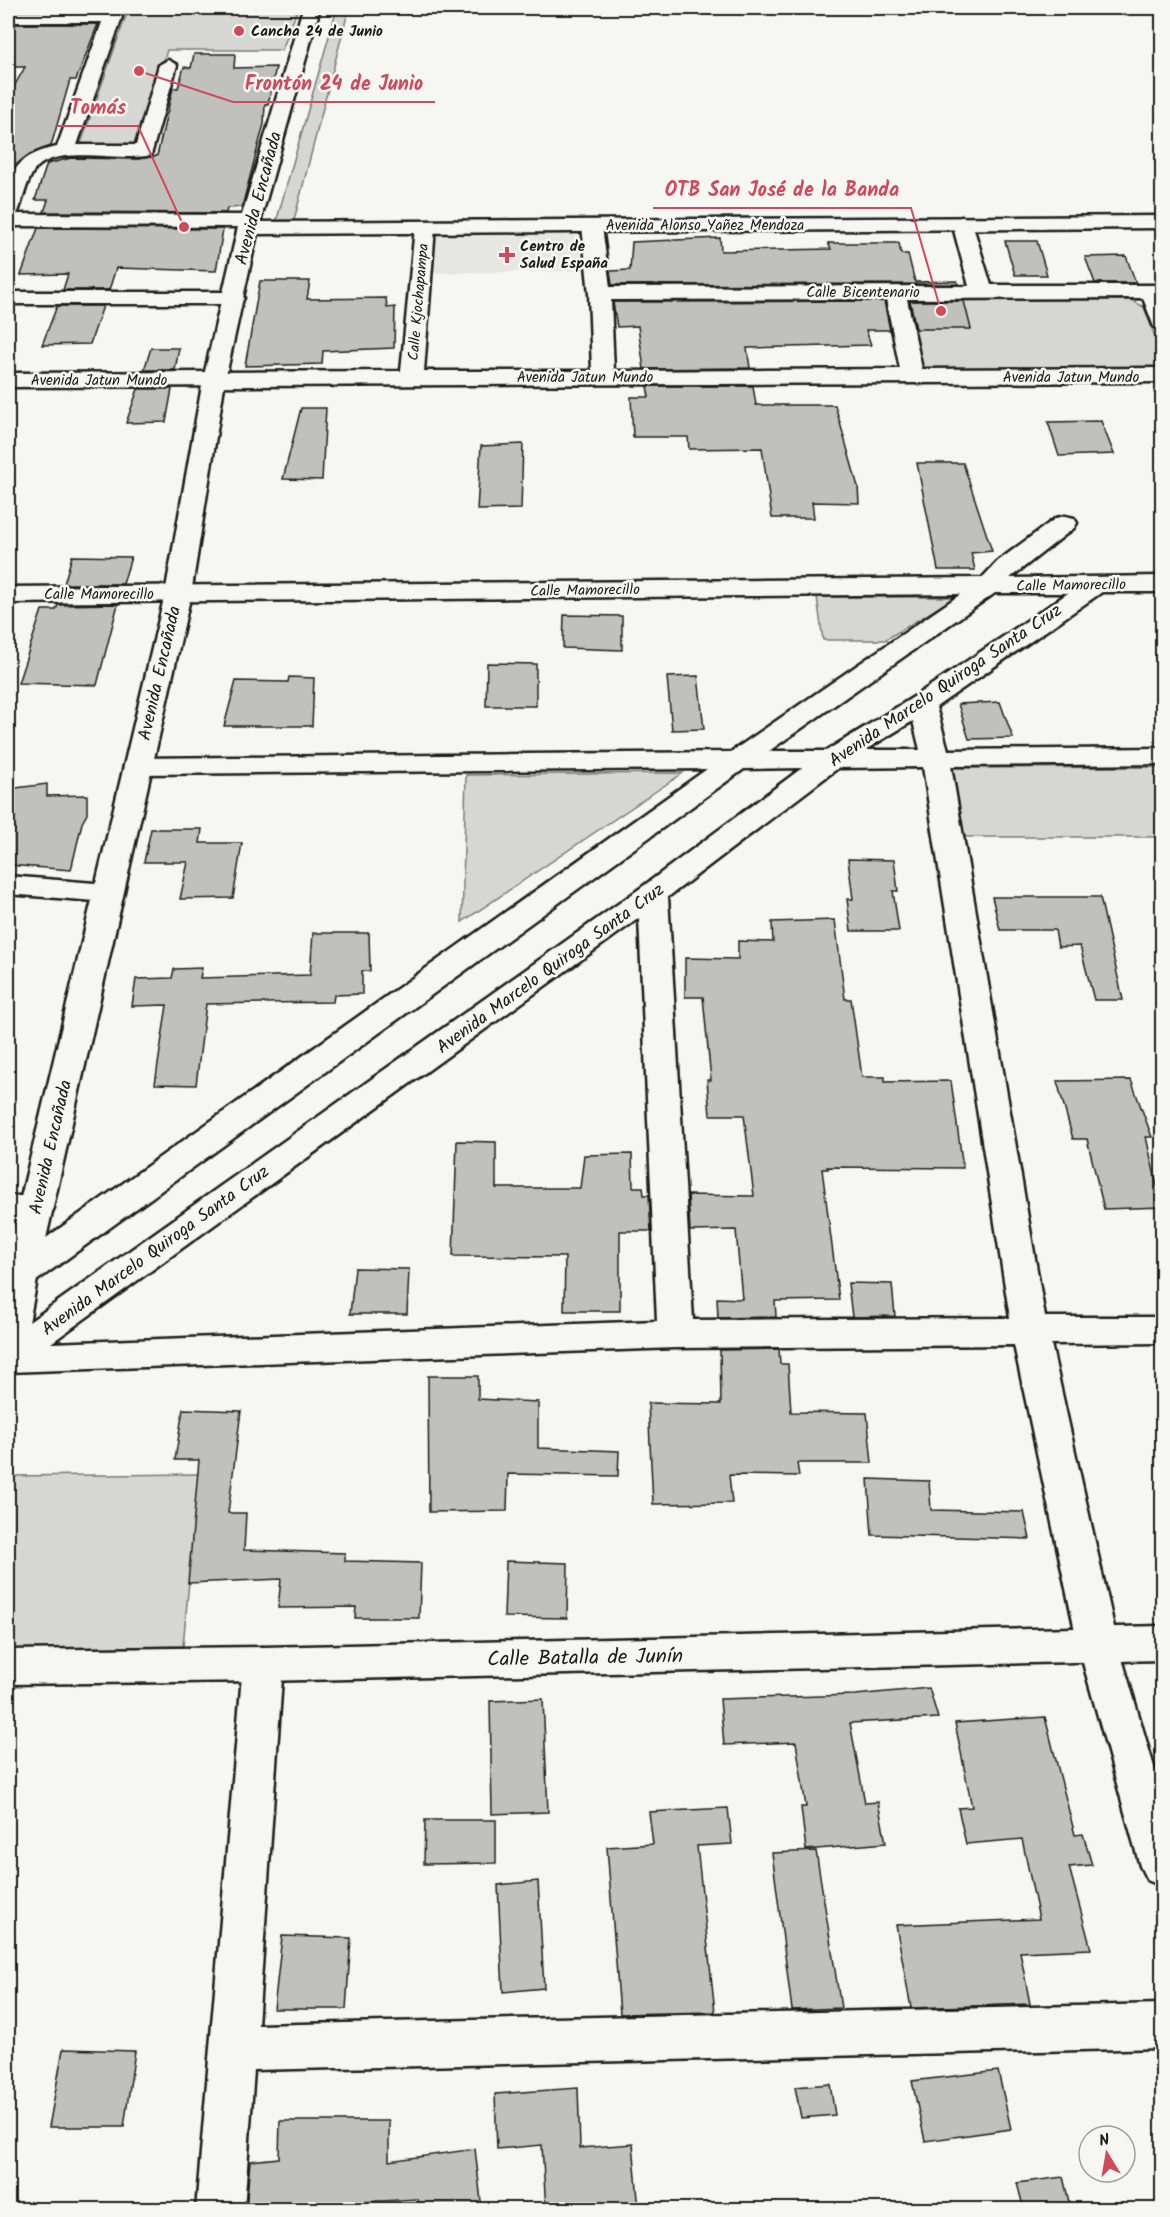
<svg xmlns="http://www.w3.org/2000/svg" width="1170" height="2217" font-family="Kalam,sans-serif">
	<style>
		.built { fill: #e6e6e2 }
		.green { fill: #d6d6d2; stroke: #797977; stroke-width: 1.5 }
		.building { fill: #c0c0bd; stroke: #1c1c1c; stroke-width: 1.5 }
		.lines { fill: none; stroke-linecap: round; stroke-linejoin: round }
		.street-casing { stroke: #1c1c1c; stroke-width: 5 }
		.secondary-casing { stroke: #1c1c1c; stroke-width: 5 }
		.street { fill: #f6f6f2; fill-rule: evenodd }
		.secondary { fill: #f6f6f2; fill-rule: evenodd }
		.poi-dot { fill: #d1495b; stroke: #f6f6f2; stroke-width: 2 }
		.labels { text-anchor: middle; stroke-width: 5; stroke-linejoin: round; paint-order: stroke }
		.far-poi-label { font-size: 15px; font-weight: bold; fill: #1c1c1c; stroke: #f6f6f2; text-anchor: start }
		.far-street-label { font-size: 15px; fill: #1c1c1c; stroke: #f6f6f2 }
		.street-label { font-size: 18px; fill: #1c1c1c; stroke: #f6f6f2 }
		.near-street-label { font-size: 21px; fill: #1c1c1c; stroke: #f6f6f2 }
		.leader { fill: none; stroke: #d1495b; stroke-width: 2 }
		.callout-dot { fill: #d1495b; stroke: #f6f6f2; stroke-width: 2 }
		.callout-label { font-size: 20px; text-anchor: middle; font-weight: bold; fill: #d1495b; stroke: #f6f6f2; stroke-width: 5; stroke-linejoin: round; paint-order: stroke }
	</style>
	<rect width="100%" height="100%" fill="#f6f6f2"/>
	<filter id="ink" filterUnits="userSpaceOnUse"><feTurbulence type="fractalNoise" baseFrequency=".0167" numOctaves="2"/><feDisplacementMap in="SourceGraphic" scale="12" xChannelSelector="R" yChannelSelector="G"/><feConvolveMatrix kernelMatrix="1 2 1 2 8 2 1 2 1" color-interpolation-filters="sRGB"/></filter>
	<g filter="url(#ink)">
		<path class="built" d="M 561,233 L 579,237 L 582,271 L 433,273 L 434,239 L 441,235 Z"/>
		<path class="green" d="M 78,8 L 298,8 L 282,50 L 167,50 L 139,146 L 80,146 L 127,13 L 77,12 Z
			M 337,8 L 349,8 L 293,224 L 271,223 L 277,219 Z
			M 1129,299 L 1144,307 L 1162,356 L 1162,366 L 1152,370 L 936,372 L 920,366 L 907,305 L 919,301 Z
			M 817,597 L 956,597 L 885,640 L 823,640 Z
			M 1162,767 L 1162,837 L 961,837 L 949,768 Z
			M 683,773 L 462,922 L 466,775 Z
			M 199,1474 L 183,1646 L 8,1650 L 8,1476 Z"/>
		<path class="building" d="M 12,24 L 98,24 L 76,80 L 70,80 L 51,146 L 30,154 L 16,165 L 8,166 L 8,97 L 25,67 L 8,67 L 8,34 Z
			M 194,54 L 235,54 L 234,68 L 276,67 L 268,104 L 265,104 L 264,124 L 242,207 L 227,208 L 226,213 L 44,212 L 48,200 L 35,200 L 47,164 L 71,158 L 138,159 L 157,156 L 173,88 L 178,88 L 184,67 L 191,68 Z
			M 38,228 L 223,229 L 216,271 L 116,268 L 109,290 L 63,290 L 68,274 L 21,275 Z
			M 720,238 L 721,251 L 831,249 L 828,243 L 899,243 L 901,254 L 908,254 L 915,282 L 957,281 L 958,284 L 612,285 L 610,271 L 630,270 L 632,242 Z
			M 1005,241 L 1037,241 L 1047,275 L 1015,275 Z
			M 1126,256 L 1136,283 L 1095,283 L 1085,257 Z
			M 260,281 L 310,281 L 307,299 L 386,298 L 387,308 L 395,307 L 394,348 L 323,351 L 322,364 L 245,366 Z
			M 884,301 L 890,330 L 866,330 L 871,345 L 747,348 L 750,368 L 644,369 L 638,326 L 617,327 L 613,302 Z
			M 910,301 L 964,301 L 971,329 L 916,329 Z
			M 57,306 L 103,306 L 90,344 L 42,345 Z
			M 151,348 L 179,348 L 175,370 L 144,370 Z
			M 647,386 L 753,386 L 756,405 L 835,405 L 858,487 L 859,503 L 812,502 L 814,518 L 772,518 L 762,448 L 689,449 L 688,437 L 633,437 L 631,397 L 649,397 Z
			M 138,389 L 172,389 L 166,422 L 126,423 Z
			M 301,408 L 326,408 L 322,480 L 283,479 Z
			M 1101,421 L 1114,454 L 1059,456 L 1048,422 Z
			M 523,444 L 521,509 L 477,510 L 481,446 Z
			M 917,463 L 963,463 L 992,551 L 971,553 L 975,570 L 938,570 Z
			M 72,556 L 131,557 L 123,584 L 64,584 Z
			M 118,604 L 97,685 L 18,683 L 42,610 L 56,610 L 58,605 Z
			M 564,615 L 622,616 L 622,650 L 563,648 Z
			M 487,663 L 536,664 L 536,706 L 486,706 Z
			M 698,676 L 704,729 L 672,730 L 667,677 Z
			M 289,677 L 314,678 L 312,726 L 224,726 L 236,681 L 288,682 Z
			M 1000,702 L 1013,738 L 969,739 L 958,704 Z
			M 47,784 L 47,796 L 87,795 L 87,814 L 82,823 L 71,870 L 8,865 L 8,789 Z
			M 151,829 L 202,829 L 200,843 L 242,843 L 233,898 L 180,899 L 188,862 L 144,862 Z
			M 848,859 L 894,860 L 898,891 L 893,891 L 899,931 L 851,931 L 847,899 L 853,899 Z
			M 992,897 L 1100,897 L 1123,1000 L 1094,1000 L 1080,946 L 1058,947 L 1055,930 L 1000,930 Z
			M 835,920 L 845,999 L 851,999 L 862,1077 L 885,1077 L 885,1082 L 951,1081 L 963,1168 L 827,1167 L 828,1169 L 822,1169 L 839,1300 L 775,1301 L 776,1317 L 718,1318 L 717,1298 L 742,1299 L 736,1230 L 690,1231 L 688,1195 L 754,1196 L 744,1115 L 710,1115 L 707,1080 L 711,1080 L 703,997 L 685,997 L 685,958 L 738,959 L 738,941 L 773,942 L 772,922 Z
			M 313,933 L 369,933 L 370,971 L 362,971 L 362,994 L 334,995 L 333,1002 L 206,1004 L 196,1085 L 155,1084 L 167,1005 L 132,1006 L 136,979 L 172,978 L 174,969 L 202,968 L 200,978 L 310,975 Z
			M 1131,1080 L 1152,1137 L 1146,1137 L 1162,1207 L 1104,1209 L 1087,1139 L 1073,1139 L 1057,1081 Z
			M 457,1141 L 496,1142 L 496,1188 L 580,1188 L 584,1155 L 632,1154 L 633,1187 L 643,1187 L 644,1195 L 649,1195 L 651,1231 L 620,1231 L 620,1311 L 564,1311 L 565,1257 L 453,1256 Z
			M 355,1268 L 409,1269 L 407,1314 L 350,1314 Z
			M 848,1283 L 892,1284 L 895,1316 L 852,1317 Z
			M 779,1349 L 780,1364 L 788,1364 L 791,1412 L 867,1413 L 872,1463 L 797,1463 L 799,1476 L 729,1475 L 732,1503 L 653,1504 L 648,1403 L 721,1404 L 720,1350 Z
			M 428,1376 L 478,1376 L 478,1399 L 538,1402 L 538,1448 L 619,1451 L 618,1476 L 508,1474 L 507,1511 L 429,1512 Z
			M 183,1409 L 241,1411 L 228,1513 L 246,1513 L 244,1550 L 345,1553 L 345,1561 L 421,1563 L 419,1618 L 355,1618 L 356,1607 L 278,1608 L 281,1579 L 188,1583 L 199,1460 L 175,1460 Z
			M 868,1479 L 929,1481 L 931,1510 L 1024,1512 L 1030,1539 L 872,1535 Z
			M 506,1561 L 568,1563 L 567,1618 L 504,1617 Z
			M 929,1688 L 938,1718 L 850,1723 L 865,1803 L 878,1802 L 886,1843 L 806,1850 L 801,1807 L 806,1807 L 796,1742 L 724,1745 L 720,1699 L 855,1695 Z
			M 543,1699 L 548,1812 L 492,1814 L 490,1701 Z
			M 1045,1717 L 1075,1835 L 1083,1834 L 1092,1865 L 1069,1867 L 1091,1949 L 1020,1952 L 1030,2004 L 911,2008 L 896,1925 L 1039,1919 L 1022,1839 L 966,1844 L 958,1808 L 972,1807 L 955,1723 Z
			M 728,1808 L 732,1844 L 697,1846 L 715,2012 L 620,2014 L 607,1847 L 653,1844 L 649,1812 Z
			M 425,1820 L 496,1820 L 496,1863 L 424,1864 Z
			M 816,1851 L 841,2008 L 792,2010 L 772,1853 Z
			M 538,1881 L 544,1988 L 503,1992 L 498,1885 Z
			M 282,1936 L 351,1938 L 346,2009 L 274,2009 Z
			M 63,2049 L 135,2051 L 124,2127 L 49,2127 Z
			M 998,2071 L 1011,2129 L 925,2141 L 912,2081 Z
			M 830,2084 L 835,2115 L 801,2118 L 795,2087 Z
			M 578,2088 L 580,2148 L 633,2144 L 639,2210 L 546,2210 L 542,2145 L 497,2149 L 495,2094 Z
			M 280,2121 L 389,2121 L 389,2161 L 475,2149 L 482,2210 L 419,2210 L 418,2199 L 307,2205 L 307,2210 L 246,2210 L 250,2161 L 279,2158 Z
			M 1063,2177 L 1071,2210 L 1024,2210 L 1017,2183 Z"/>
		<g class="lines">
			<defs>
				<path id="street" d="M 8,12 L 113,12 L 122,17 L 77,145 L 136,145 L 159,65 L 168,60 L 177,65 L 151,155 C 121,163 53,142 33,172 C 26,184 23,199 18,212 L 15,216 L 8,218 C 3,177 15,155 57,147 L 102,22 L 8,22 Z
					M 962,217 L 969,219 L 972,223 L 991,285 L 1162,285 L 1162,328 L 1154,327 L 1143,298 L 907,299 L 922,369 L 1162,368 L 1162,382 L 8,387 L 8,373 L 401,371 L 415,227 L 418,223 L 432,223 L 435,227 L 424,371 L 592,371 L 589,294 L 582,226 L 585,222 L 599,222 L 602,226 L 610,287 L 969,286 L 952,223 L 955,219 ZM 886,299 L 900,369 L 614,371 L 611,300 Z
					M 8,292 L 233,292 L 241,293 L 244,298 L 241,303 L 233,304 L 8,304 Z
					M 1065,516 L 1074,518 L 1077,523 L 1074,528 L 1010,578 L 1162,576 L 1162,592 L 1102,592 L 936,707 L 948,750 L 1162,748 L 1162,764 L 951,766 L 1045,1317 L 1162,1317 L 1162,1343 L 1051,1344 L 1118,1645 L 1162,1794 L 1162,1886 L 1147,1880 L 1140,1866 L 1078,1645 L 1014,1345 L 676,1348 L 8,1372 L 8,1337 L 642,887 L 802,768 L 744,769 L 21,1292 L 8,1296 L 8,1265 L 707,769 L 138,774 L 128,772 L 124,766 L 128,760 L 138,758 L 731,752 L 961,594 L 8,603 L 8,587 L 982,578 L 998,561 L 1056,518 ZM 995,593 L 1068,593 L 912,698 L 826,751 L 769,751 ZM 913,721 L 920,750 L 865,750 ZM 923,767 L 1010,1318 L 693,1320 L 668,897 L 838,768 ZM 639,918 L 657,1321 L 51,1343 Z
					M 8,876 L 107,884 L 118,886 L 122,893 L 118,900 L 107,902 L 8,894 Z
					M 8,1196 L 37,1196 L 49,1199 L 54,1208 L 49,1217 L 37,1220 L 8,1220 Z
					M 263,1647 L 277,1652 L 283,1664 L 258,2025 L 1162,2004 L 1162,2048 L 254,2070 L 244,2210 L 196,2210 L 243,1664 L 249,1652 Z"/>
				<path id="secondary" d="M 303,8 L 320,8 L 260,222 L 1162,216 L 1162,228 L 257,234 L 225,380 L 191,594 L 38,1274 L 26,1339 L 21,1349 L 8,1353 L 8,1252 L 165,594 L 203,380 L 238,227 L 8,226 L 8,214 L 242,215 Z
					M 1162,1626 L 1162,1660 L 263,1681 L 8,1684 L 8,1650 L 263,1647 Z"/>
			</defs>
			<use href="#street" class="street-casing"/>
			<use href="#secondary" class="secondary-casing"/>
			<use href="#street" class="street"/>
			<use href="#secondary" class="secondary"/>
		</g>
	</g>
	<g class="poi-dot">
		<circle cx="239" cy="31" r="6"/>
		<path d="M504 246h6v6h6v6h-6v6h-6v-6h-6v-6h6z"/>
	</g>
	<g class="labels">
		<g class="far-poi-label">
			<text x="251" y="36">Cancha 24 de Junio</text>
			<text x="520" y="251">Centro de<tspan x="520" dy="17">Salud España</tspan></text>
		</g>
		<g class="far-street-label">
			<text x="705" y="230">Avenida Alonso Yañez Mendoza</text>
			<text x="863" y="297">Calle Bicentenario</text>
			<text transform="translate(418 302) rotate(-85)" y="5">Calle Kjochapampa</text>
			<text x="585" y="382">Avenida Jatun Mundo</text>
			<text x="1071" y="382">Avenida Jatun Mundo</text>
			<text x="99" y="385">Avenida Jatun Mundo</text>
			<text transform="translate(1071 585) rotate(-1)" y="5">Calle Mamorecillo</text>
			<text transform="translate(585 590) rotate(-1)" y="5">Calle Mamorecillo</text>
			<text x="99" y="599">Calle Mamorecillo</text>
		</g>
		<g class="street-label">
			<text transform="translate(258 198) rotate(-75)" y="6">Avenida Encañada</text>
			<text transform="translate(159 673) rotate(-77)" y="6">Avenida Encañada</text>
			<text transform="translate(945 685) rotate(-34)" y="6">Avenida Marcelo Quiroga Santa Cruz</text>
			<text transform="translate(550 968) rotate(-36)" y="6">Avenida Marcelo Quiroga Santa Cruz</text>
			<text transform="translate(50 1147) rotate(-77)" y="6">Avenida Encañada</text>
			<text transform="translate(155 1250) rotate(-36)" y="6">Avenida Marcelo Quiroga Santa Cruz</text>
		</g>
		<g class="near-street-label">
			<text transform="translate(585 1657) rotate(-1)" y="7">Calle Batalla de Junín</text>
		</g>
	</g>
	<path class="leader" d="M139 71L233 102H435M184 227L138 126H58M941 311L911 208H653"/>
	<g class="callout-dot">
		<circle cx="139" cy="71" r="6"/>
		<circle cx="184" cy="227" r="6"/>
		<circle cx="941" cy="311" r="6"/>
	</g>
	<g class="callout-label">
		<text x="334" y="90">Frontón 24 de Junio</text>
		<text x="98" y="114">Tomás</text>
		<text x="782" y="196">OTB San José de la Banda</text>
	</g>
	<rect width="1170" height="2217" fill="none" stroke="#f6f6f2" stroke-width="30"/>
	<rect x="15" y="15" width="1140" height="2187" fill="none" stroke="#1c1c1c" stroke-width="2" filter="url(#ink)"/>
	<g transform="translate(1107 2154) rotate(349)"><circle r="28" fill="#f6f6f2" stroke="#9f9f9c" stroke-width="1.5"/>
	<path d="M0-4.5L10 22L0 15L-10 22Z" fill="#d1495b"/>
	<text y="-9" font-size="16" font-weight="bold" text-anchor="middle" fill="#1c1c1c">N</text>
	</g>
</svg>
